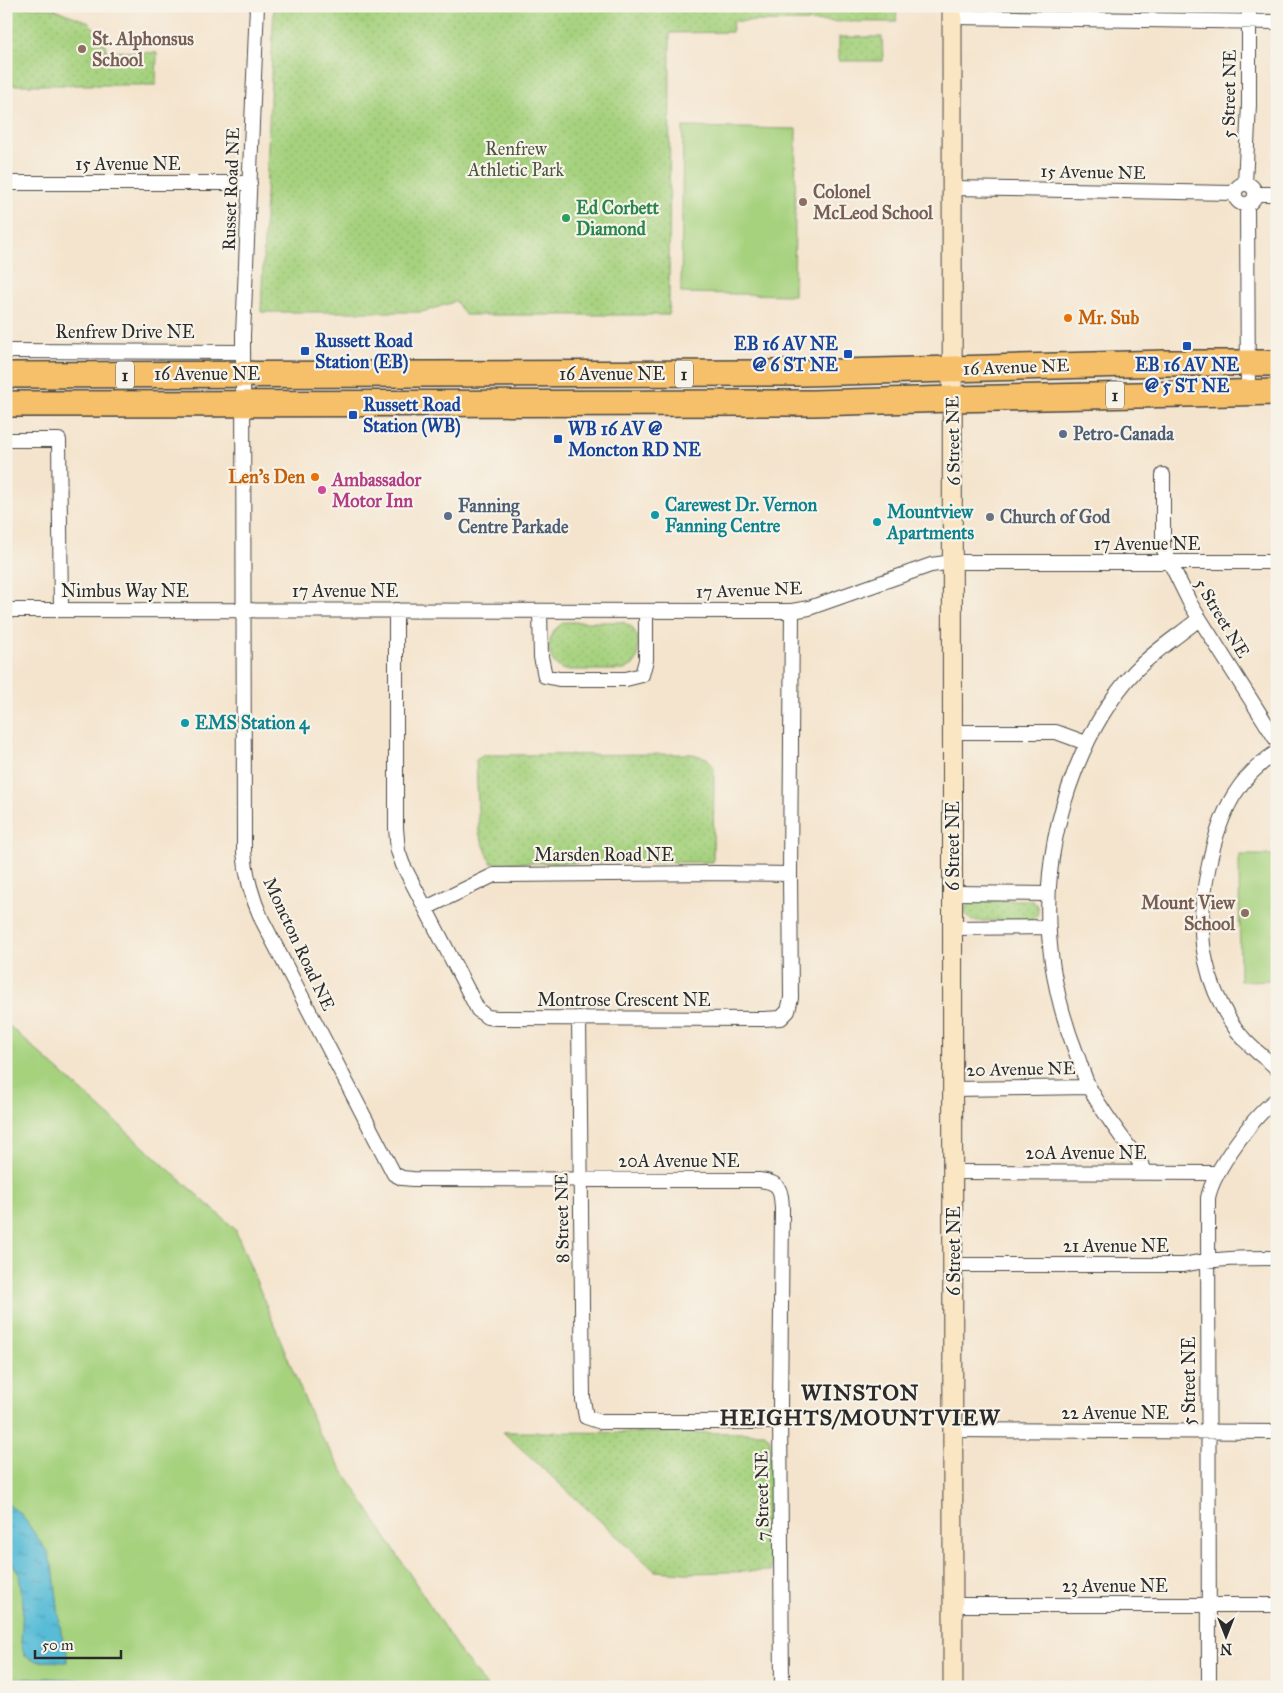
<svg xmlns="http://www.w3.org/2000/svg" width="1283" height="1693" font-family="'IM FELL Great Primer',serif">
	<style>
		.grass { fill: #a6d27e; stroke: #687e54 }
		.park { fill: url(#park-dots); stroke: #687e54 }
		.water { fill: url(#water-ripples); stroke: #427481 }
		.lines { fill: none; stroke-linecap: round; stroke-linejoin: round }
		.street-casing { stroke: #494743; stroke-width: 16 }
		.secondary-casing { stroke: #494743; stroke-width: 21 }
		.highway-casing { stroke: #494743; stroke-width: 28 }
		.street { stroke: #fff; stroke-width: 14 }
		.secondary { stroke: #fbe6c4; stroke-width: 19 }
		.highway { stroke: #f6c06b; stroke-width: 25 }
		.education-dot { fill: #8d6e63; stroke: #f7f3e8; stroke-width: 2 }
		.leisure-dot { fill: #2e9e5b; stroke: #f7f3e8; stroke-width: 2 }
		.food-dot { fill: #e8710a; stroke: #f7f3e8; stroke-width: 2 }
		.transit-dot { fill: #1a4fb4; stroke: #f7f3e8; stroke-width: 2 }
		.service-dot { fill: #5c6f8a; stroke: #f7f3e8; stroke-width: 2 }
		.hotel-dot { fill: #d1479c; stroke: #f7f3e8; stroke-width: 2 }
		.culture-dot { fill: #0f9aa8; stroke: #f7f3e8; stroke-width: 2 }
		.worship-dot { fill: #6b7280; stroke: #f7f3e8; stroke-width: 2 }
		.labels { text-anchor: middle; stroke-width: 4.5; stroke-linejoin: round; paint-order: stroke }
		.shield { fill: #f7f3e8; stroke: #686764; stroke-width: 1 }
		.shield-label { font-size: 16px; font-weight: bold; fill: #2b2b2b }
		.education-label { font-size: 18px; font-weight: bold; fill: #785e54; stroke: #f7f3e8; text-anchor: start }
		.street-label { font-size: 18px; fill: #2b2b2b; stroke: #f7f3e8 }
		.park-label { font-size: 18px; fill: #4a5540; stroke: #f7f3e8 }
		.leisure-label { font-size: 18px; font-weight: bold; fill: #27864d; stroke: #f7f3e8; text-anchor: start }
		.food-label { font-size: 18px; font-weight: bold; fill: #c56008; stroke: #f7f3e8; text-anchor: start }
		.transit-label { font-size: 18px; font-weight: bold; fill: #164399; stroke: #f7f3e8; text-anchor: start }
		.service-label { font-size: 18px; font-weight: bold; fill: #4e5e75; stroke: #f7f3e8; text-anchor: start }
		.hotel-label { font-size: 18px; font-weight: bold; fill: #b23c85; stroke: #f7f3e8; text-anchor: start }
		.culture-label { font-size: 18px; font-weight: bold; fill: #0d838f; stroke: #f7f3e8; text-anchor: start }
		.worship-label { font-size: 18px; font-weight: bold; fill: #5b616d; stroke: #f7f3e8; text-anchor: start }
		.district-label { font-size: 22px; font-weight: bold; letter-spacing: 1px; fill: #2b2b2b; stroke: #f7f3e8 }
	</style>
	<defs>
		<pattern id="park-dots" width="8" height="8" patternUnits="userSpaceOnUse" patternTransform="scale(1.25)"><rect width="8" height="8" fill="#a6d27e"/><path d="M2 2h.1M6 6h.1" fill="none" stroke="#8fb46d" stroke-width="1.8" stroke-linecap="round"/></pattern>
		<pattern id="water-ripples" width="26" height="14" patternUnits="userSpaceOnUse" patternTransform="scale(1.25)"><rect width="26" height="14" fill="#59bcd7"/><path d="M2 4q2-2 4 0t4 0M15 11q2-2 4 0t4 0" fill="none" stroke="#4a99af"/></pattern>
	</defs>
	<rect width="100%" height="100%" fill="#f7f3e8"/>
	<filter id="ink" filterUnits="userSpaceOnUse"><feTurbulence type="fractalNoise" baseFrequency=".02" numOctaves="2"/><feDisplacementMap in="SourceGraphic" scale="10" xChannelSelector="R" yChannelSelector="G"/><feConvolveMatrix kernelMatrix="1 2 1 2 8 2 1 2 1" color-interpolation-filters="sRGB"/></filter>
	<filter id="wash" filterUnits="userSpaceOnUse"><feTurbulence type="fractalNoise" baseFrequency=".0096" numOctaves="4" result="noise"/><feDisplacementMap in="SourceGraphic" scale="20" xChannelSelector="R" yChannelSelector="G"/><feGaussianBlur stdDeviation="1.12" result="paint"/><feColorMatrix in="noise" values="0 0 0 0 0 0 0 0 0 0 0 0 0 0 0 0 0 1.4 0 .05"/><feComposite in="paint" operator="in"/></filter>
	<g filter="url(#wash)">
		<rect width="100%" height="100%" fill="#f4e4cd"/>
		<path class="grass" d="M 683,127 L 796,129 L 794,295 L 681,293 Z
			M 1239,855 L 1277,855 L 1277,980 L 1240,981 Z
			M 6,1023 L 235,1229 L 318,1432 L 462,1655 L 487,1687 L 6,1687 Z"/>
		<path class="park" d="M 6,6 L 54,9 L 88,22 L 105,39 L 106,51 L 157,53 L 156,85 L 6,85 Z
			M 274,6 L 897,6 L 896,22 L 733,21 L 732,32 L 670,33 L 669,315 L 465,315 L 455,300 L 451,303 L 422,312 L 261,312 Z
			M 997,6 L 1232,6 L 1232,12 L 997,11 Z
			M 839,37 L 882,37 L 883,61 L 839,61 Z
			M 565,622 L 623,622 L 632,627 L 638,637 L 638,657 L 633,665 L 624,670 L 564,670 C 543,661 545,631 565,622 Z
			M 692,754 L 707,758 L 714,768 L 713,862 L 491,863 L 479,833 L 476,760 L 484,755 Z
			M 972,900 L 1032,900 C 1040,907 1040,915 1032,920 L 972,921 L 964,913 L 965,907 Z
			M 503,1432 L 765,1433 L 770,1439 L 771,1571 L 686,1573 L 655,1571 Z"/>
		<path class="water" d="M 6,1503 L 21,1514 L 48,1553 L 54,1573 L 61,1633 L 67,1653 L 67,1662 L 35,1661 L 25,1656 L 21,1643 L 23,1604 L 19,1574 L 6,1552 Z
			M 47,1678 L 85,1680 L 106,1684 L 137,1687 L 6,1687 L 6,1679 Z"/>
	</g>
	<g filter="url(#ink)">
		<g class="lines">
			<defs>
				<path id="street" d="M 257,6 L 243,335 L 244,852 C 246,877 252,898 262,920 L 394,1174 L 402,1178 L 413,1179 L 759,1180 C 780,1182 781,1189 782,1209 L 780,1408 L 782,1687
					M 952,17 L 1277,22
					M 6,183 L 250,183
					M 1245,183 L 1249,105 L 1249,6
					M1235 194a10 10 0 1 1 20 0a10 10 0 1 1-20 0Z
					M 952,188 L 1234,193
					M 1255,194 L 1277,194
					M 1247,204 L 1248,392
					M 6,351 L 243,352
					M 6,440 L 59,440 L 61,610
					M 1163,475 L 1163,548 L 1191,605 L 1277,741
					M 6,610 L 792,611 L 809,608 L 931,565 L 953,562 L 1277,562
					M 396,610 L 396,828 L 398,851 L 403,865 L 478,1010 L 487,1017 L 497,1018 L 764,1019 L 781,1018 L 788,1011 L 791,998 L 790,874 L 792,611
					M 540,611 L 541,657 L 545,676 L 559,679 L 626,679 L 642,675 L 646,660 L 646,611
					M 953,732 L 1056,732 L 1086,743
					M 1277,752 C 1260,763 1245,777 1234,795 C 1212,831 1198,903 1203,945 C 1206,967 1212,987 1222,1006 C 1230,1022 1241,1038 1254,1049 C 1261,1056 1270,1061 1277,1069
					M 953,893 L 1048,894
					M 426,908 L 494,875 L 718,873 L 790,874
					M 953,928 L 1048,927
					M 579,1018 L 583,1400 L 586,1417 L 601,1422 L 780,1422
					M 953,1089 L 1089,1087
					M 954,1172 L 1217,1173
					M 1146,1172 C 1128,1144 1105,1117 1089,1087 C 1084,1077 1081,1066 1077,1055 C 1040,961 1038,866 1075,771 C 1089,735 1108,700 1135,671 C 1154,651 1178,636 1199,619
					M 954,1265 L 1183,1265 C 1215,1258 1245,1258 1277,1258
					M 954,1430 L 1277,1432
					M 953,1605 L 1277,1605
					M 1209,1687 L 1208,1198 C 1213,1171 1254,1115 1277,1099"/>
				<path id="secondary" d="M 952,6 L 953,1687"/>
				<path id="highway" d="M 6,375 L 805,373 L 1165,363 L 1277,363
					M 6,404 L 813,403 L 952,399 L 1277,392"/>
			</defs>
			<use href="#street" class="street-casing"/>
			<use href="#secondary" class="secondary-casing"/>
			<use href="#highway" class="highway-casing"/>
			<use href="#street" class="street"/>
			<use href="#secondary" class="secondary"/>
			<use href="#highway" class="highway"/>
		</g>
	</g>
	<g class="education-dot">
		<circle cx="82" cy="49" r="5"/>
		<circle cx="803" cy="202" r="5"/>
		<circle cx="1245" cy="913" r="5"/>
	</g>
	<circle class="leisure-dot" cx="566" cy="218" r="5"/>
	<g class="food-dot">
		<circle cx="1068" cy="318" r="5"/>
		<circle cx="315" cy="477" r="5"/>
	</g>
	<g class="transit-dot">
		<rect x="1182" y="341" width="10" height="10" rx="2.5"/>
		<rect x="300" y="346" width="10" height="10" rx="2.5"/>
		<rect x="843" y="349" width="10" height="10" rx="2.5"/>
		<rect x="348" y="410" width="10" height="10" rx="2.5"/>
		<rect x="553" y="434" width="10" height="10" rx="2.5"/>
	</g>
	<g class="service-dot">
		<circle cx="1063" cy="434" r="5"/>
		<circle cx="448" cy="516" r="5"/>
	</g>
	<circle class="hotel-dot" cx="322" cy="490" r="5"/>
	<g class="culture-dot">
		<circle cx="655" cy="515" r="5"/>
		<circle cx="877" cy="522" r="5"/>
		<circle cx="185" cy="723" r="5"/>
	</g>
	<circle class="worship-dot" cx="990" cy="517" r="5"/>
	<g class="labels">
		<g class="shield">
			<rect x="675" y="360.5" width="18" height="27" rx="4"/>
			<rect x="116" y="361.5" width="18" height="27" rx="4"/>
			<rect x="1106" y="381.5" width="18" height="27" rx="4"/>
		</g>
		<g class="shield-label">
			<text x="684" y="380">1</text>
			<text x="125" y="381">1</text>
			<text x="1115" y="401">1</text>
		</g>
		<g class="education-label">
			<text x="92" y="45">St. Alphonsus<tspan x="92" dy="21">School</tspan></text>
			<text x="813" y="198">Colonel<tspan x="813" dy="21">McLeod School</tspan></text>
			<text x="1235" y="909" text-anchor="end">Mount View<tspan x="1235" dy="21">School</tspan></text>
		</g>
		<g class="street-label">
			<text transform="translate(1229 94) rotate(-89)" y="6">5 Street NE</text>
			<text x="128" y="170">15 Avenue NE</text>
			<text transform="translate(1093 172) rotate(1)" y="6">15 Avenue NE</text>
			<text transform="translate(231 189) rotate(-88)" y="6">Russet Road NE</text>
			<text x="125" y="338">Renfrew Drive NE</text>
			<text transform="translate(1016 367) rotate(-2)" y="6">16 Avenue NE</text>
			<text x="207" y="380">16 Avenue NE</text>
			<text x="612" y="380">16 Avenue NE</text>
			<text transform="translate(953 441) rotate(-91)" y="6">6 Street NE</text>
			<text x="1147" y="550">17 Avenue NE</text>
			<text transform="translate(749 590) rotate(-2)" y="6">17 Avenue NE</text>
			<text x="125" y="597">Nimbus Way NE</text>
			<text x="345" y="597">17 Avenue NE</text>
			<text transform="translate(1222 618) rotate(59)" y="6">5 Street NE</text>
			<text transform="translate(953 846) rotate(-90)" y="6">6 Street NE</text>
			<text x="604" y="861">Marsden Road NE</text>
			<text transform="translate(299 944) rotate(65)" y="6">Moncton Road NE</text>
			<text x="624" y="1006">Montrose Crescent NE</text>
			<text transform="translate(1021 1069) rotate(-1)" y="6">20 Avenue NE</text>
			<text x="1086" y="1159">20A Avenue NE</text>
			<text x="679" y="1167">20A Avenue NE</text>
			<text transform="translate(562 1218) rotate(-91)" y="6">8 Street NE</text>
			<text x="1116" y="1252">21 Avenue NE</text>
			<text transform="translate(954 1251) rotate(-90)" y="6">6 Street NE</text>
			<text transform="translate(1189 1381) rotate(-90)" y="6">5 Street NE</text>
			<text x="1115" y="1419">22 Avenue NE</text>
			<text transform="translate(762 1496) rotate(-91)" y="6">7 Street NE</text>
			<text x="1115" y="1592">23 Avenue NE</text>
		</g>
		<g class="park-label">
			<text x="516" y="155">Renfrew<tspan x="516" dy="21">Athletic Park</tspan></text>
		</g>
		<g class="leisure-label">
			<text x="576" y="214">Ed Corbett<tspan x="576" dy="21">Diamond</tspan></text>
		</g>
		<g class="food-label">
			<text x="1078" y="324">Mr. Sub</text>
			<text x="305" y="483" text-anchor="end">Len's Den</text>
		</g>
		<g class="transit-label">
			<text x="315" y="347">Russett Road<tspan x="315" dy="21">Station (EB)</tspan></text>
			<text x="838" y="350" text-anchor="end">EB 16 AV NE<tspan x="838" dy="21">@ 6 ST NE</tspan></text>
			<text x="1187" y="371" text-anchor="middle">EB 16 AV NE<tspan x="1187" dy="21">@ 5 ST NE</tspan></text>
			<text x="363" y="411">Russett Road<tspan x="363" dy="21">Station (WB)</tspan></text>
			<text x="568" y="435">WB 16 AV @<tspan x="568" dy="21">Moncton RD NE</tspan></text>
		</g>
		<g class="service-label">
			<text x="1073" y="440">Petro-Canada</text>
			<text x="458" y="512">Fanning<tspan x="458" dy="21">Centre Parkade</tspan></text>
		</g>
		<g class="hotel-label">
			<text x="332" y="486">Ambassador<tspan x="332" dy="21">Motor Inn</tspan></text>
		</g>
		<g class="culture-label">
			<text x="665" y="511">Carewest Dr. Vernon<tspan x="665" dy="21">Fanning Centre</tspan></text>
			<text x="887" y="518">Mountview<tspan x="887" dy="21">Apartments</tspan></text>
			<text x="195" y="729">EMS Station 4</text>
		</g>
		<g class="worship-label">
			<text x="1000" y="523">Church of God</text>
		</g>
		<g class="district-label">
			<text x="860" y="1400">WINSTON<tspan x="860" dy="25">HEIGHTS/MOUNTVIEW</tspan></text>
		</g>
	</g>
	<rect width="1283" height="1693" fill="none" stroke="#f7f3e8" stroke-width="25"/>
	<g transform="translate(1226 1636) rotate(180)" stroke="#f7f3e8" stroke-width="4" paint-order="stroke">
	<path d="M0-4L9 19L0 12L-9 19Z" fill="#2b2b2b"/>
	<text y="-8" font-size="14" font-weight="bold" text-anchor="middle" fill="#2b2b2b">N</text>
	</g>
	<path d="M35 1650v8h86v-8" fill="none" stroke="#2b2b2b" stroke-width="2.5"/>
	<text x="42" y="1650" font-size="15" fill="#2b2b2b" stroke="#f7f3e8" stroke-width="4" paint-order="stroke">50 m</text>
</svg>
